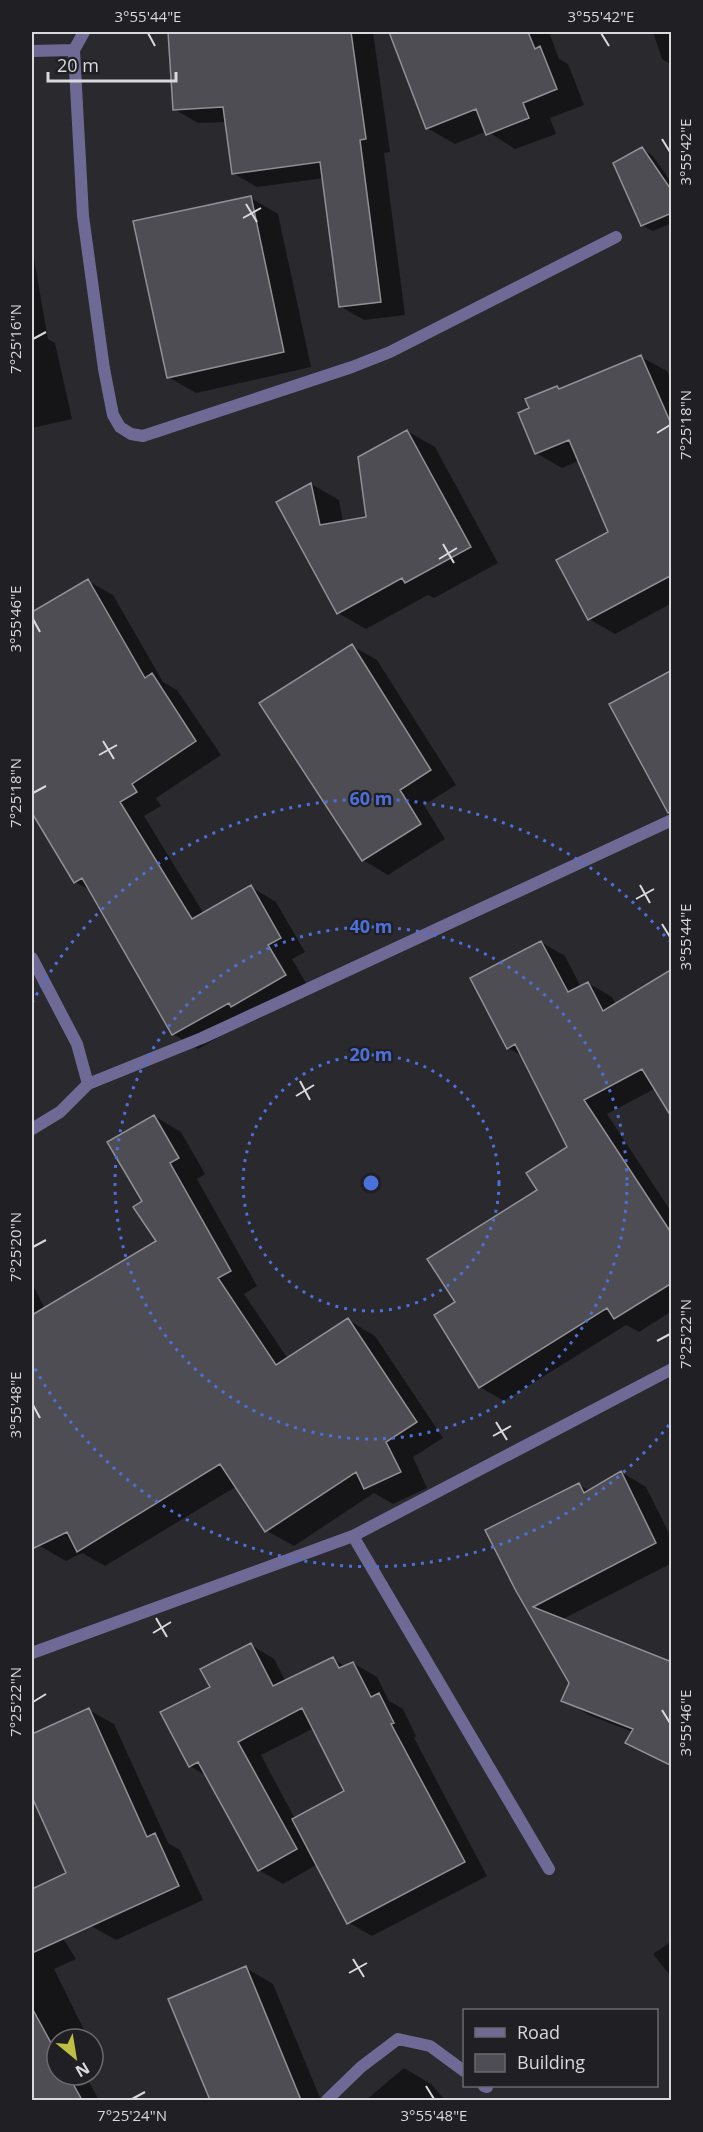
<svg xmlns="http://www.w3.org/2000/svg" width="703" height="2132" font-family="'Open Sans',sans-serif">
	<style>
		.shadow { fill: #0007; fill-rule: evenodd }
		.building { fill: #4e4d53; stroke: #909096; stroke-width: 1.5 }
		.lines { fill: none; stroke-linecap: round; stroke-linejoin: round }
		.minor { stroke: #6f6a95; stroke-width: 12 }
		.ticks { fill: none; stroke: #d9d8dc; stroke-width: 2 }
		.ring { fill: none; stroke: #4c70d9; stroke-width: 3; stroke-dasharray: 3 6 }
		.centre { fill: #4c70d9; stroke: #1f1f24; stroke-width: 3 }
		.ring-label { font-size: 18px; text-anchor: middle; font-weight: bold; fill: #4c70d9; stroke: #1f1f24; stroke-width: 4.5; stroke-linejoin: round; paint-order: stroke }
		.neatline { fill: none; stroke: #d9d8dc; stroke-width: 2 }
		.ticks-label { font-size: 15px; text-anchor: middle; fill: #d9d8dc }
	</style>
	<rect width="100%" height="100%" fill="#29292e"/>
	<path class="shadow" d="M 170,32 L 373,32 L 390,152 L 384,153 L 405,315 L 364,320 L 340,306 L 324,178 L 257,187 L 233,173 L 226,122 L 198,123 L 174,109 Z
		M 412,32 L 549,32 L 559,59 L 568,64 L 584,105 L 550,118 L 556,134 L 515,149 L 487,131 L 455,144 L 427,128 L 393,39 Z
		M 653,32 L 672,32 L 672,65 L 662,59 Z
		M 642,149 L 652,155 L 672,183 L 672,223 L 653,231 L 642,225 Z
		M 251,198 L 278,214 L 311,367 L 196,393 L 168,377 Z
		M 32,248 L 48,339 L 55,343 L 72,419 L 32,428 Z
		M 641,357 L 667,371 L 672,382 L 672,603 L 615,634 L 589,619 L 610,533 L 580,460 L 562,468 L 536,453 L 530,409 L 557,387 L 561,390 Z
		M 407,431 L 435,447 L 498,563 L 434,598 L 428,595 L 366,629 L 338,613 L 278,503 L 311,484 L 339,500 L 343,522 L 367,518 Z
		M 88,581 L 113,595 L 163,682 L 177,690 L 221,755 L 156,798 L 161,806 L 144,816 L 204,914 L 251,887 L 276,902 L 305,952 L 292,959 L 310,990 L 257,1020 L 252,1018 L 198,1049 L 173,1034 L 91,891 L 75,882 L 32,810 L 32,677 L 35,675 L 32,669 L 32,640 L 54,626 Z
		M 352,646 L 377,660 L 456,785 L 424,805 L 445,839 L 388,875 L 363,860 Z
		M 541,942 L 565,956 L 581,987 L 588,983 L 612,997 L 658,1087 L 607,1114 L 672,1213 L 672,1311 L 639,1332 L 626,1325 L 504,1401 L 480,1387 L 457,1303 L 569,1147 L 522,1056 L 508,1048 Z
		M 154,1116 L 181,1132 L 205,1174 L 197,1179 L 257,1286 L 244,1294 L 288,1359 L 348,1320 L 375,1336 L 443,1438 L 413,1457 L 427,1488 L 393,1504 L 374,1493 L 294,1546 L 267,1531 L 237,1486 L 105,1566 L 82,1553 L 66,1561 L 38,1545 L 32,1534 L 32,1283 L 45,1309 L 158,1242 L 144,1202 Z
		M 621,1472 L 646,1487 L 672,1539 L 672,1563 L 561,1620 L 668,1662 L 672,1656 L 672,1767 L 627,1743 L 633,1732 L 589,1715 L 563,1700 L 571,1682 L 517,1591 L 579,1485 L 590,1491 Z
		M 251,1645 L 274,1659 L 286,1682 L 333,1659 L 346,1667 L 353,1663 L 377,1677 L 389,1701 L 403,1709 L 416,1736 L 414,1738 L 487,1876 L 372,1936 L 348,1922 L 318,1864 L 283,1884 L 259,1870 L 208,1777 L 190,1766 L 212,1687 ZM 314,1728 L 346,1792 L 295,1819 L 261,1755 Z
		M 89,1710 L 114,1724 L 168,1843 L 180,1850 L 203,1900 L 116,1940 L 91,1926 L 32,1793 L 32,1736 Z
		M 32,1890 L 76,1959 L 54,1969 L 88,2038 L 57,2039 L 57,2075 L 85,2075 L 99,2100 L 32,2100 Z
		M 672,1941 L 672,1978 L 653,1954 Z
		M 246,1968 L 273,1984 L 321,2100 L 211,2100 L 170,2000 Z
		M 404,2068 L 431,2084 L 445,2100 L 366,2100 Z"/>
	<path class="building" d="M 168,32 L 351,32 L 366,139 L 360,140 L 381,302 L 339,307 L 320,162 L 232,174 L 223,107 L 173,110 Z
		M 389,32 L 528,32 L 535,49 L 540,46 L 557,89 L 523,103 L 529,118 L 486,135 L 476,109 L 426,129 Z
		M 642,147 L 672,191 L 672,213 L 641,226 L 613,163 Z
		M 251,196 L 284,352 L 167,378 L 133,221 Z
		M 641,355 L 672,426 L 672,575 L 588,620 L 556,560 L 608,532 L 569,440 L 535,454 L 518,413 L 529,408 L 525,399 L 557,386 L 559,389 Z
		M 407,430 L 471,547 L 405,583 L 402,578 L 337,614 L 276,502 L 311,483 L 320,525 L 366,517 L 358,457 Z
		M 88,579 L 145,678 L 152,673 L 196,741 L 132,784 L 137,792 L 120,802 L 192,919 L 251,885 L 281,938 L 268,945 L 286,975 L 231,1007 L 229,1003 L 172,1035 L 82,878 L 74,883 L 32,813 L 32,612 Z
		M 352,644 L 431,770 L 400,790 L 421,824 L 362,861 L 259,703 Z
		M 672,670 L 672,812 L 668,813 L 609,704 Z
		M 541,941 L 568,992 L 588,982 L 603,1011 L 672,969 L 672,1118 L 642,1069 L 584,1100 L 672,1234 L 672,1283 L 614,1319 L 607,1308 L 479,1388 L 434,1315 L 455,1302 L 427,1259 L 537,1190 L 526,1173 L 567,1147 L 515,1044 L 507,1049 L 470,978 Z
		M 154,1115 L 179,1158 L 170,1163 L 231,1271 L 218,1278 L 276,1365 L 348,1318 L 417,1422 L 386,1442 L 401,1472 L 364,1489 L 356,1472 L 265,1532 L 220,1464 L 77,1552 L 67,1532 L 32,1549 L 32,1315 L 156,1241 L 133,1207 L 142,1201 L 107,1142 Z
		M 621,1471 L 656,1543 L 533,1607 L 672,1662 L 672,1766 L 625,1743 L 633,1729 L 561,1701 L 569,1683 L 516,1591 L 485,1530 L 579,1483 L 584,1493 Z
		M 251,1643 L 273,1686 L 333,1657 L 339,1668 L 353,1662 L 371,1697 L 379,1693 L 394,1723 L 391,1724 L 465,1862 L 347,1924 L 292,1819 L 344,1791 L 302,1708 L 238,1742 L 297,1849 L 258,1871 L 198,1762 L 189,1767 L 160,1712 L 210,1687 L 200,1669 Z
		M 89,1708 L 147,1837 L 155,1833 L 179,1886 L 32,1953 L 32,1889 L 66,1873 L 32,1797 L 32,1734 Z
		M 246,1966 L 301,2100 L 210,2100 L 168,1999 Z
		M 32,2008 L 57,2054 L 57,2075 L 68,2075 L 82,2100 L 32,2100 Z"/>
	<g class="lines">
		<path class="minor" d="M 74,50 L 83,216 L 104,369 L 113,415 L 120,427 L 131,434 L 143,436 L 352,367 L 390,352 L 616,237
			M 32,51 L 74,50 L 84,32
			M 32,958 L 77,1044 L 88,1084 L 60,1112 L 32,1129
			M 88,1084 L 202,1038 L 672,820
			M 353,1536 L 549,1869
			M 32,1653 L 353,1536 L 672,1369
			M 484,2086 L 487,2087
			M 327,2100 L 361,2067 L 398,2039 L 430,2046 L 464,2071"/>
	</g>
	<path class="ticks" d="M 148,33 L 155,46M 601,33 L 609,46M 662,139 L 670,152M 246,204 L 257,222M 243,218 L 261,208M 33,339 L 46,332M 657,433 L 670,425M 443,544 L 454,563M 439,559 L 457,548M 33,619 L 40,632M 103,741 L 114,759M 99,755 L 117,745M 33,793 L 46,786M 640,885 L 650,903M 636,899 L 654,889M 662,924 L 670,937M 300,1081 L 310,1100M 296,1096 L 314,1085M 33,1247 L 46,1240M 657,1341 L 670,1334M 33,1405 L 40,1418M 496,1422 L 507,1440M 493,1436 L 511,1426M 156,1618 L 167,1637M 153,1633 L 171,1622M 33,1702 L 46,1694M 662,1710 L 670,1723M 353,1959 L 364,1977M 349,1973 L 367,1963M 426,2086 L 434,2099M 132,2099 L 145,2092"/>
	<g class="ring">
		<circle cx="371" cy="1183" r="128"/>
		<circle cx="371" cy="1183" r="256"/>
		<path d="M669 1425A384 384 0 0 1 32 1363M32 1003A384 384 0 0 1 669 941"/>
	</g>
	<circle cx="371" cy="1183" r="9" class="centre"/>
	<g class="ring-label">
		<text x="371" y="805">60 m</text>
		<text x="371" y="933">40 m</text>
		<text x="371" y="1061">20 m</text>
	</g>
	<rect width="703" height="2132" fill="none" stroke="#1f1f24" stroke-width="66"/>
	<rect x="463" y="2009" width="195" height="78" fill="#1f1f24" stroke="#69696e" stroke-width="1.5"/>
	<rect x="475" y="2028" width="30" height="9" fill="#6f6a95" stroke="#69696e" stroke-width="1.5"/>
	<text x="517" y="2039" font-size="18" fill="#d9d8dc">Road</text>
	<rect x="475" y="2054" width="30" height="18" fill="#4e4d53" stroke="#69696e" stroke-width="1.5"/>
	<text x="517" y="2069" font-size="18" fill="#d9d8dc">Building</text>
	<g transform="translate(75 2057) rotate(150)"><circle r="28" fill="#1f1f24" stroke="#69696e" stroke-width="1.5"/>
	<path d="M0-4.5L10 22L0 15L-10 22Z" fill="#bebe42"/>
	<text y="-9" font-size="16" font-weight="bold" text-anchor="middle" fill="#d9d8dc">N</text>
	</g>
	<path d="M48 72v9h128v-9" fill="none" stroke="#d9d8dc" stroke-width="3"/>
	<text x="57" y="72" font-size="18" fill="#d9d8dc" stroke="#1f1f24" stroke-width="4.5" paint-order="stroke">20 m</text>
	<rect x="33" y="33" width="637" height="2066" class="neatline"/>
	<g class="ticks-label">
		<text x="148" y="22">3°55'44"E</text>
		<text x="601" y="22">3°55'42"E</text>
		<text transform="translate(686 152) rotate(-90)" y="5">3°55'42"E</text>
		<text transform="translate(16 339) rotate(-90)" y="5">7°25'16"N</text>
		<text transform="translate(686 425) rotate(-90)" y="5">7°25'18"N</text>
		<text transform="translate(16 619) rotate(-90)" y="5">3°55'46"E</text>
		<text transform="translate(16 793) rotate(-90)" y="5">7°25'18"N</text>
		<text transform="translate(686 937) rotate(-90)" y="5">3°55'44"E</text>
		<text transform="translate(16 1247) rotate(-90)" y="5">7°25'20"N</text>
		<text transform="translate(686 1334) rotate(-90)" y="5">7°25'22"N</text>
		<text transform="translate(16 1405) rotate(-90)" y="5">3°55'48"E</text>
		<text transform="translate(16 1702) rotate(-90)" y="5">7°25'22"N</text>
		<text transform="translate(686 1723) rotate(-90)" y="5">3°55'46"E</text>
		<text x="132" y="2121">7°25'24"N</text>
		<text x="434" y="2121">3°55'48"E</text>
	</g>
</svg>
